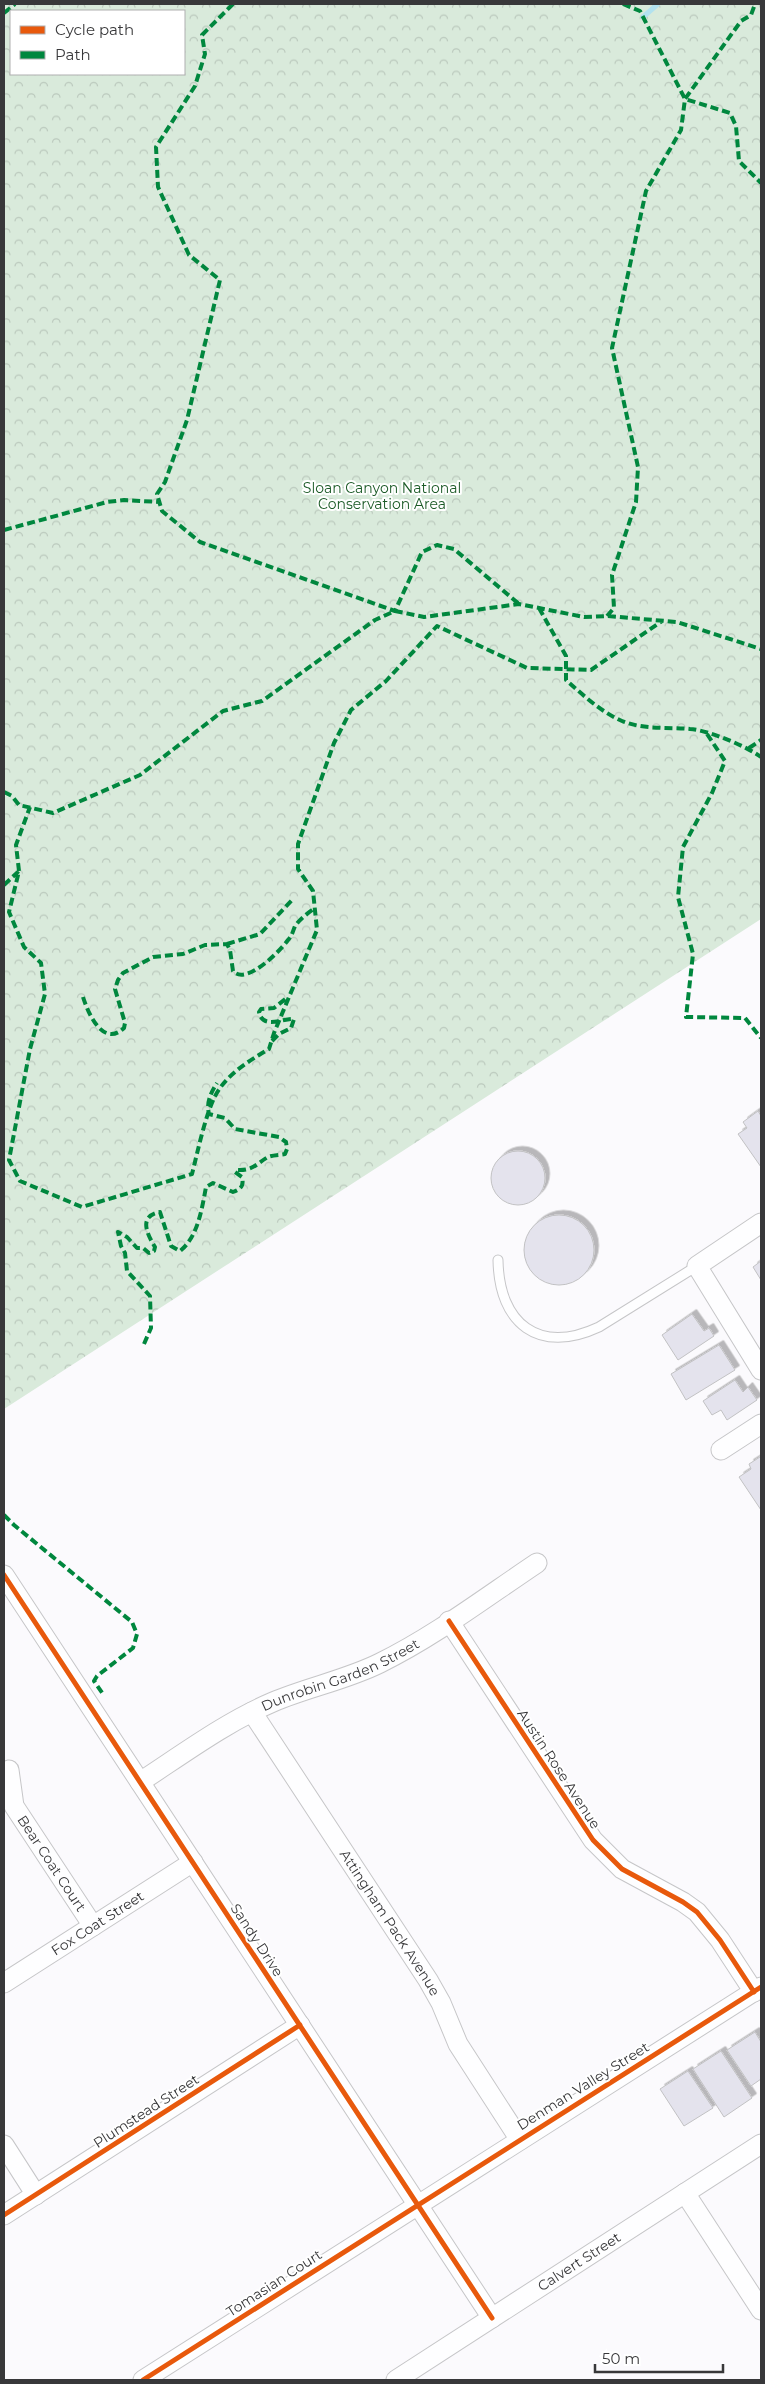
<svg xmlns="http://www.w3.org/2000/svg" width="765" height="2384" font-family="Montserrat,sans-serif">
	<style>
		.forest { fill: url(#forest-crowns); fill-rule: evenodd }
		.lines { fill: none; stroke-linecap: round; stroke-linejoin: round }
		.stream { stroke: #b2e2ef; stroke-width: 5 }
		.building { fill: #e4e3ed; stroke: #c1c1c3; filter: url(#shadow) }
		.lane-casing { stroke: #c6c6c8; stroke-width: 11 }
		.street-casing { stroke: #c6c6c8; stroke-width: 21 }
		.lane { stroke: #fefeff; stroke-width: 9 }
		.street { stroke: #fefeff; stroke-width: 19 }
		.quiet { stroke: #00873e; stroke-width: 4; stroke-dasharray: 8 4; stroke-linecap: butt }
		.cycleway-casing { stroke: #fff; stroke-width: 8 }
		.cycleway { stroke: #e8590c; stroke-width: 5 }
		.labels { text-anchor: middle; stroke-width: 4; stroke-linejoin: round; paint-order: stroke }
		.park-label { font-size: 14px; fill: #1b5a26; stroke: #fff }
		.street-label { font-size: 14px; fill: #38383a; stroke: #fff }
	</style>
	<defs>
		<pattern id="forest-crowns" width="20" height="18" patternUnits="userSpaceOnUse" patternTransform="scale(1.25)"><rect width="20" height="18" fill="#d9eadb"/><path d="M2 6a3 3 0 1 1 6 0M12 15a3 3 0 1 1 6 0" fill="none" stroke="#bbc9bd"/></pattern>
		<filter id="shadow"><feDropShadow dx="4.5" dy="-4.5" stdDeviation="0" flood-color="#0004"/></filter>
	</defs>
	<rect width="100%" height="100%" fill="#fbfafd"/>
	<path class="forest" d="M 4,4 L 761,4 L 761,919 L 4,1409 ZM 11,11 L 184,11 L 184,74 L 11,74 Z"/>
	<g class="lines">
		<path class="stream" d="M 643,17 L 658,4"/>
	</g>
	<path class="building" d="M 758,1111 L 761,1116 L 761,1167 L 738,1134 L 747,1128 L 743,1122 Z
		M491 1178a27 27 0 1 1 54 0a27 27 0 1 1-54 0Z
		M524 1250a35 35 0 1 1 70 0a35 35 0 1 1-70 0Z
		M 761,1261 L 761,1280 L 753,1267 Z
		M 692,1314 L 704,1331 L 709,1328 L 714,1336 L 678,1360 L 662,1335 Z
		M 719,1345 L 735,1370 L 686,1400 L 671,1374 Z
		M 735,1380 L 743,1392 L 748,1387 L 757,1400 L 727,1420 L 721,1410 L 712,1415 L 703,1401 Z
		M 760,1457 L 761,1458 L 761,1510 L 739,1477 L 751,1469 L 749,1464 Z
		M 755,2032 L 761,2042 L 761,2079 L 751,2086 L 727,2050 Z
		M 721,2051 L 752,2098 L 724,2117 L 693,2069 Z
		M 688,2071 L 713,2108 L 684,2126 L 660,2089 Z"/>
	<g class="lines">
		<defs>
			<path id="lane" d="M 498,1260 C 499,1324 539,1355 599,1327 L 697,1266"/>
			<g id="street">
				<path d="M 761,1223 L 697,1266 L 761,1370"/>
				<path d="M 721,1450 L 761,1424"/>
				<path d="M 4,1575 L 492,2318"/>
				<path d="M 449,1621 L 593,1840 L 622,1869 L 683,1902 L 697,1912 L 720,1940 L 754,1992"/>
				<path id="s1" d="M 252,1712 L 428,1980 L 441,2003 L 458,2044 L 520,2140"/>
				<path id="s2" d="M 9,1770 L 14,1806 L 93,1926"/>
				<path id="s3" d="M 140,1782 C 183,1754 226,1722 273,1702 C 308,1687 346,1680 380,1663 C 435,1636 486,1597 537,1563"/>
				<path id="s4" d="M 4,1983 L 193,1862"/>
				<path d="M 4,2145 L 36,2195"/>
				<path d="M 685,2193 L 761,2310"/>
				<path d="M 4,2215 L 300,2025"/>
				<path d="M 143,2380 L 761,1987"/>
				<path id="s5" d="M 396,2380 L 761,2144"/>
			</g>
		</defs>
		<use href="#lane" class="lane-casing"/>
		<use href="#street" class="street-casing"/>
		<use href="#lane" class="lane"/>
		<use href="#street" class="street"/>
		<path class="quiet" d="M 233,4 L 202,35 L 205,54 L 195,86 L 156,147 L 158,187 L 189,255 L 220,280 L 187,420 L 165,482 L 157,494 L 162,511 L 200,542 L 395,611 L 422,552 L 437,545 L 454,549 L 519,604
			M 623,4 L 640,11 L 685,99 L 730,113 L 736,126 L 739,161 L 761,183
			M 4,13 L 15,4
			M 4,530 L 107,502 L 124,500 L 159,502
			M 539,608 L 566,656 L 566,680 C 583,695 601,712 622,721 C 644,730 668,727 690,729 C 708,730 748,747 761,757
			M 607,616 L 614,608 L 612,575 L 636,502 L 638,467 L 612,348 L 646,191 L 681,130 L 685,99 L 741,21 L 751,15 L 755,4
			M 707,734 L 725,761 L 712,793 L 683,847 L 678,897 L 693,954 L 686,1017 L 745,1018 L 761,1038
			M 749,748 L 761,740
			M 4,792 L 12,796 L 19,805 L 53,813 L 140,775 L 223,711 L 262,701 L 375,620 L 395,611 L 424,617 L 519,604 L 584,617 L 607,616 L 677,622 L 761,649
			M 19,871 L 16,845 L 30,807
			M 4,885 L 19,871 L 9,912 L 24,947 L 41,963 L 45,994 L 30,1049 L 9,1160 L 20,1181 L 82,1207 L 192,1174 C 198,1151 207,1105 220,1088 C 232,1071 252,1059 269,1049 L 274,1033 L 317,930 L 313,891 L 298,869 L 298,844 L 334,743 L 351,710 L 386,681 L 437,626 L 527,668 L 591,670 L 662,621
			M 227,944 L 260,934 L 294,898
			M 83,997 C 88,1013 103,1048 124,1028 L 125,1023 L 115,989 L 118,980 L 123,973 L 153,957 L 183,954 L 205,945 L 227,944 L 230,950 L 233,971 C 246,986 280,951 288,940 C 292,936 293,931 295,926 C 300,919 308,913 315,908
			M 272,1041 L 279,1034 L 291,1028 L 294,1019 C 283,1018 263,1030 259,1012 L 261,1009 L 274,1008 L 288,997
			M 144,1344 L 151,1328 L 150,1296 L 127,1271 L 125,1253 L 121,1246 L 118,1232 L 127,1237 L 137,1248 L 143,1248 L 149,1253 L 154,1251 L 155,1247 C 147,1234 138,1216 160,1212 L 171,1246 L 180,1251 C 198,1237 202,1208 206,1187 L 213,1183 L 233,1192 C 241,1189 244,1186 242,1177 L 235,1172 L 237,1170 C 253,1171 256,1164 268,1157 C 273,1155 280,1155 285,1154 L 287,1149 L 286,1142 L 279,1137 L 235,1129 L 225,1118 L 209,1114 C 206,1103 211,1092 217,1083
			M 4,1515 L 14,1525 L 132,1622 L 137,1634 L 133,1648 L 97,1676 L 94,1681 L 103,1694"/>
		<defs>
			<path id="cycleway" d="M 4,1575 L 492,2318
				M 449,1621 L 593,1840 L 622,1869 L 683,1902 L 697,1912 L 720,1940 L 754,1992
				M 4,2215 L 300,2025
				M 143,2380 L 761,1987"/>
		</defs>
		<use href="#cycleway" class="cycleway-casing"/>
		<use href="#cycleway" class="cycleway"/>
	</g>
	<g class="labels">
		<g class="park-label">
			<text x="382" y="493">Sloan Canyon National<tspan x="382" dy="16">Conservation Area</tspan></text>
		</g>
		<g class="street-label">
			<text dy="5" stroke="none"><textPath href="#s3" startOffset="228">Dunrobin Garden Street</textPath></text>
			<text transform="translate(559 1769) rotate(57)" y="5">Austin Rose Avenue</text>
			<text dy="5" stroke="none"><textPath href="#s2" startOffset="105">Bear Coat Court</textPath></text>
			<text dy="5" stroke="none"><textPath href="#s4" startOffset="111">Fox Coat Street</textPath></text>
			<text dy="5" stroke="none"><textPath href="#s1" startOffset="252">Attingham Pack Avenue</textPath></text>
			<text transform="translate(257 1940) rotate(57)" y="5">Sandy Drive</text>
			<text transform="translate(583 2086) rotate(-32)" y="5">Denman Valley Street</text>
			<text transform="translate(146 2111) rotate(-33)" y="5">Plumstead Street</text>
			<text dy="5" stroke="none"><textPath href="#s5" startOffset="218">Calvert Street</textPath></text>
			<text transform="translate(274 2283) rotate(-33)" y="5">Tomasian Court</text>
		</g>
	</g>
	<rect width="765" height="2384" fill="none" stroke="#38383a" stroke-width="10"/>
	<rect x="10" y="10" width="175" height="65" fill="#ffffff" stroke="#afafb0"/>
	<rect x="20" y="26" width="25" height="8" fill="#e8590c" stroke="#afafb0"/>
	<text x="55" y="35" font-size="15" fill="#38383a">Cycle path</text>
	<rect x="20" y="51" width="25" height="8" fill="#00873e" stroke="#afafb0"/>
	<text x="55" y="60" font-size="15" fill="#38383a">Path</text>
	<path d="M595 2364v8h128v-8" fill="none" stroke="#38383a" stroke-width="2.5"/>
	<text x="602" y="2364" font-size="15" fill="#38383a" stroke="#ffffff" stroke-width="4" paint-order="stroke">50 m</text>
</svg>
